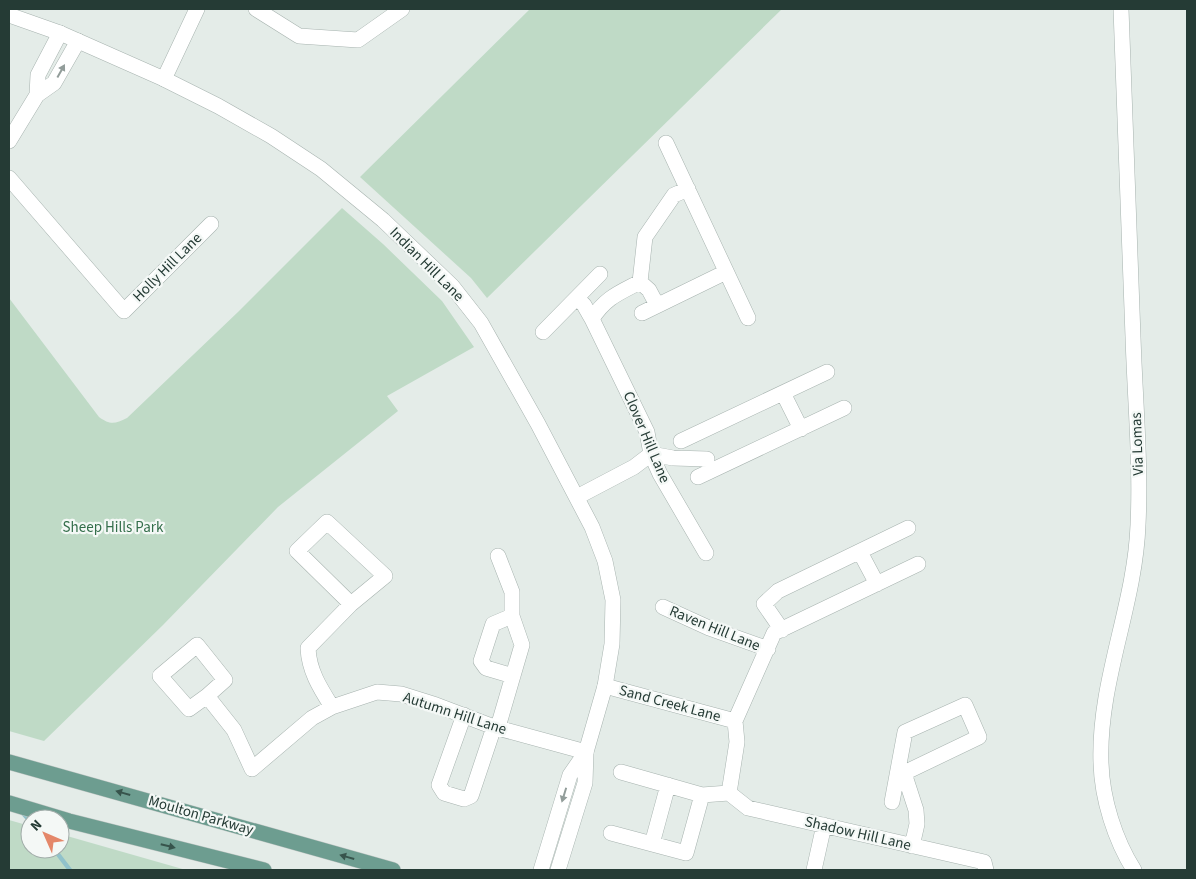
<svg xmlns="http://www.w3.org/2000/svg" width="1196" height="879" font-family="'Source Sans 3',sans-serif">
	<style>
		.green { fill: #bfdac6 }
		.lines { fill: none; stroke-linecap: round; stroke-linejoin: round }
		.stream { stroke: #91c2cb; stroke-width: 4.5 }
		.minor-casing { stroke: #a7b3af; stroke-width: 16 }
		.tertiary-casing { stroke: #a7b3af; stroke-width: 16 }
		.primary-casing { stroke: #c2c8c6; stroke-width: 16 }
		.minor { stroke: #fff; stroke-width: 15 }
		.tertiary { stroke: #fff; stroke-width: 15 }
		.primary { stroke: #6d9d90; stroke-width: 15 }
		.oneway { fill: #929d9a }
		.oneway2 { fill: #37544c }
		.labels { text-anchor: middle; stroke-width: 4.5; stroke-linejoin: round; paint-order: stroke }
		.street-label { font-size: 15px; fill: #253b35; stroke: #f4f8f6 }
		.park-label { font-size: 15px; fill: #336e4a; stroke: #f4f8f6 }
	</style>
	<rect width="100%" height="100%" fill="#e4ece8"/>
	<path class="green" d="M 530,9 L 782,9 L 487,298 L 471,278 L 360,177 Z
		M 342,208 L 383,244 L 442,301 L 474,347 L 387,396 L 398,411 L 278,507 L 163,625 L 44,741 L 9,731 L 9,298 L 99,417 C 110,425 115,424 127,418 L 238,312 Z
		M 9,820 L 30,826 L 30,849 L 60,849 L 60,834 L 186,870 L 9,870 Z"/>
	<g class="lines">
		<path class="stream" d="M 21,811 L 30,821
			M 54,849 L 70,870"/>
		<defs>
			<path id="minor" d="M 256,9 L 299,36 L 358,40 L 402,9
				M 164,79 L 197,9
				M 37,95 L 38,75 L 60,33
				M 9,141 L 37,95 L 54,83 L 78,41
				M 666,143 L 748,318
				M 9,178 L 124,311 L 211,224
				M 577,298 L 584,305 L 592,319 L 647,432 L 651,454 L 660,474 L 706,553
				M 657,305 L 649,290 L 640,282 L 645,237 L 674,195 L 688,189
				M 642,313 L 726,272
				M 592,319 C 605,298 619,293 640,282
				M 543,332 L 600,274
				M 783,393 L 801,429
				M 681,441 L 827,372
				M 698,477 L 844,408
				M 577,497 L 634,467 L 651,454 L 673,458 L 707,459
				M 860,552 L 877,584
				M 663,607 L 709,628 L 768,649
				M 512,616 L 493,624 L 481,661 L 486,668 L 513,676
				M 782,630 L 764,604 L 778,591 L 908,528
				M 605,686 L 735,721
				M 207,696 L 189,709 L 160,676 L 197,645 L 225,680 L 207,696 L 234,730 L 252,769 L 312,718 L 332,707 L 377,692 L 401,694 L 436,705 L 494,727 L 586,752
				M 332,707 C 320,688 309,671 308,648 L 351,604 L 385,576 L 327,522 L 297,551 L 351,604
				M 464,715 L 439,785 L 444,793 L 464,799 L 471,796 L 494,727
				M 498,727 L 522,645 L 512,616 L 512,592 L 498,556
				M 621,772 L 702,795 L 729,793
				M 898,773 L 904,773 L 916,810 L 917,824 L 912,846
				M 729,793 L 737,742 L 735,721 L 774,633 L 918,564
				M 729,793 L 748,808 L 984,862 L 986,870
				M 892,802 L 905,732 L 965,705 L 979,737 L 904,773
				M 611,833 L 686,853 L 702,795
				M 652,844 L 668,785
				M 814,870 L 824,825"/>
			<path id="tertiary" d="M 1121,9 C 1125,118 1129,228 1133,337 C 1135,400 1141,463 1138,525 C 1135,606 1098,682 1101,763 C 1102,799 1115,840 1134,870
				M 9,15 L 60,33 L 164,79 L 218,106 L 271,136 L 321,169 L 383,220 L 452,286 L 481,323 L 538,424 L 592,527 L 605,561 L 613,600 L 612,644 L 605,686 L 586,752 L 585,783 L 558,870
				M 541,870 L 570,775 L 586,752"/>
			<path id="primary" d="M 9,762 L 393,870
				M 9,803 L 69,821 L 264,870"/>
		</defs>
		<use href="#minor" class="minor-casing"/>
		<use href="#tertiary" class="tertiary-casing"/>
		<use href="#primary" class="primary-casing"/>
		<use href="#minor" class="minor"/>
		<use href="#tertiary" class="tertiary"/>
		<use href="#primary" class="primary"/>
	</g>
	<defs><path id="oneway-solid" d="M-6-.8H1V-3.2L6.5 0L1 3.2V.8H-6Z" transform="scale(1.25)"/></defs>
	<g class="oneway">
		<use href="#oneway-solid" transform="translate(61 71) rotate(-61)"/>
		<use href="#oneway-solid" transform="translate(564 795) rotate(107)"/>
	</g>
	<g class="oneway2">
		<use href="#oneway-solid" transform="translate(123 793) rotate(-164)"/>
		<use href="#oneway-solid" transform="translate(168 846) rotate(14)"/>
		<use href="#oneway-solid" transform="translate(347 857) rotate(-164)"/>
	</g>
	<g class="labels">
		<g class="street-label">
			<text transform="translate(427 264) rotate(45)" y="5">Indian Hill Lane</text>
			<text transform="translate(167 267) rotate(-45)" y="5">Holly Hill Lane</text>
			<text transform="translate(647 437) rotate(67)" y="5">Clover Hill Lane</text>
			<text transform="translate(1137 444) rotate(-92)" y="5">Via Lomas</text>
			<text transform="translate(715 628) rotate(22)" y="5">Raven Hill Lane</text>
			<text transform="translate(670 703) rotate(15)" y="5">Sand Creek Lane</text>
			<text transform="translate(455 713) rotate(18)" y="5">Autumn Hill Lane</text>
			<text transform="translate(201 815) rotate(16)" y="5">Moulton Parkway</text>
			<text transform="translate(858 833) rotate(13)" y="5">Shadow Hill Lane</text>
		</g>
		<g class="park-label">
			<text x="113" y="532">Sheep Hills Park</text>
		</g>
	</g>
	<rect width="1196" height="879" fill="none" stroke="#253b35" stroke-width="20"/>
	<g transform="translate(45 834) rotate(315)"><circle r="24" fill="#f4f8f6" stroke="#a1aca9"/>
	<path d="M0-4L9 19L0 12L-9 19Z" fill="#e48769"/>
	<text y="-8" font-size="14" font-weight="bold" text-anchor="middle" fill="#253b35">N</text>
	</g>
</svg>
